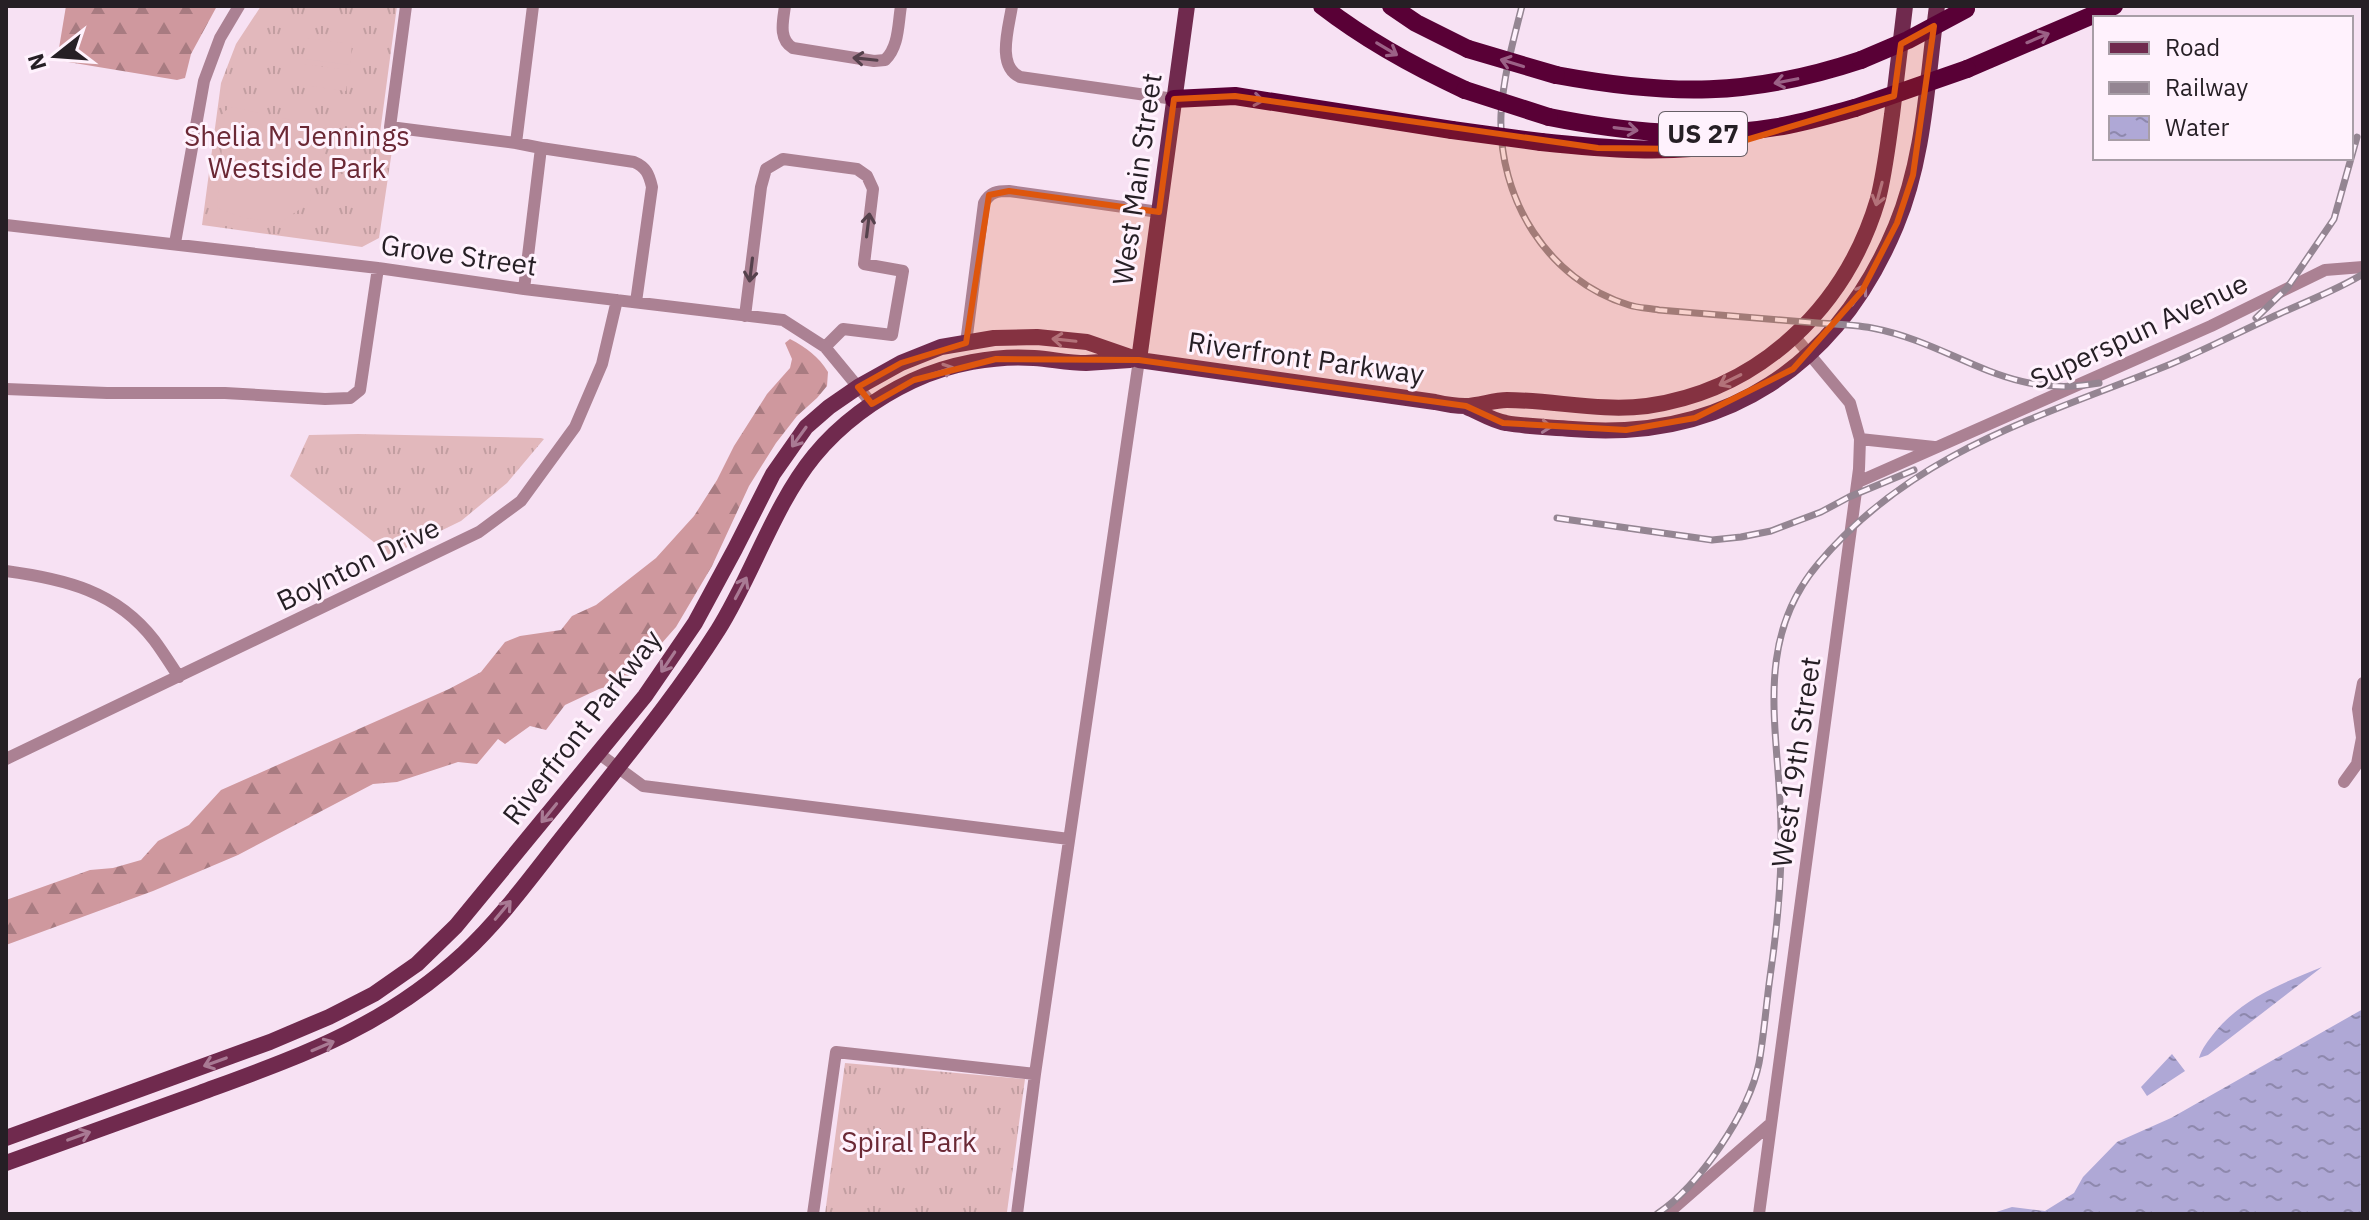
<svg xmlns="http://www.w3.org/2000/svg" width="2369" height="1220" font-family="'IBM Plex Sans',sans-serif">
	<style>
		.grass { fill: url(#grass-tufts) }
		.forest { fill: url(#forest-firs) }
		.pitch { fill: #e2b8bc }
		.water { fill: url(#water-ripples) }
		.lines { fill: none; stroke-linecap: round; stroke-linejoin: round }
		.minor { stroke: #ab8193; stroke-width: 12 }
		.major { stroke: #702a4e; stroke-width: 16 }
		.highway { stroke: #590036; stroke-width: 18 }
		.rail-casing { stroke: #948592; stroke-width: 7 }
		.rail { stroke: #fff2fd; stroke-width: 4; stroke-dasharray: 12; stroke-linecap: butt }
		.highway-bridge { stroke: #590036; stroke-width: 18 }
		.oneway { stroke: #9b6186 }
		.oneway2 { stroke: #55414c }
		.oneway3 { stroke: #a97a94 }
		.marked { fill: #de560d; fill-opacity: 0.2; stroke: #de560d; stroke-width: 6; stroke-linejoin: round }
		.labels { text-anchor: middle; stroke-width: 6; stroke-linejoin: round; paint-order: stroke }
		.shield { fill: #fff2fd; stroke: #675e66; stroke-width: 2 }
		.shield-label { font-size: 26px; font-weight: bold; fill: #261f25 }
		.park-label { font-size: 28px; fill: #6b2835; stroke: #fff2fd }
		.street-label { font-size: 28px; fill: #261f25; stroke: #fff2fd }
	</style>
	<defs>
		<pattern id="grass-tufts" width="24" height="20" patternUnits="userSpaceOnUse" patternTransform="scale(2)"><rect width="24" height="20" fill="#e2b8bc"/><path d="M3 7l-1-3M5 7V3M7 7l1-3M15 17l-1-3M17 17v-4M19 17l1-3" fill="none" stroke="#c29ea1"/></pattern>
		<pattern id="forest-firs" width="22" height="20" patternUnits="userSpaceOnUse" patternTransform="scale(2)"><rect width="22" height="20" fill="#cf989e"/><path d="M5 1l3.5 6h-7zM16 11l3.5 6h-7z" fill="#a87b81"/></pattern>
		<pattern id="water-ripples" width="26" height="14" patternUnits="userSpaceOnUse" patternTransform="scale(2)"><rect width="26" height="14" fill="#afa8d6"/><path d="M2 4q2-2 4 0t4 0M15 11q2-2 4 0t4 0" fill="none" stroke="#8e88ad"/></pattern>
	</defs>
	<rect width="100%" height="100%" fill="#f7e1f3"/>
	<path class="grass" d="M 261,6 L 397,6 L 380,133 L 394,137 L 379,238 L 362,247 L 202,225 L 221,83 L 236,44 Z
		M 358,434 L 541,438 L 544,439 L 507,483 L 461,521 L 385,558 L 375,543 L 290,476 L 309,435 Z
		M 845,1063 L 1025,1079 L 1007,1212 L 1023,1214 L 825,1214 Z"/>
	<path class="forest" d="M 66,6 L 217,6 L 191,54 L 185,78 L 177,80 L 62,61 L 58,54 Z
		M 790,339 C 807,348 818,356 828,372 L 827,386 L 817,398 L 797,416 L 776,443 L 749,486 L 712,566 L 676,627 L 647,660 L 621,682 L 599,689 L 565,705 L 546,730 L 530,726 L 505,744 L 498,739 L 477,764 L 458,762 L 397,782 L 373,784 L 238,855 L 153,891 L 6,945 L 6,900 L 90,870 L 113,868 L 141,860 L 158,841 L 189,825 L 221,790 L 449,689 L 481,672 L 505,642 L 520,636 L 561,630 L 572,616 L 596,605 L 656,558 L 694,516 L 717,480 L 734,446 L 767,394 L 790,368 L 792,359 L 785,343 Z"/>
	<path class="pitch" d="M 308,38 L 352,44 L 350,65 L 305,59 Z
		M 305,64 L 349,70 L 346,91 L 302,85 Z
		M 232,107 L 327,128 L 321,172 L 309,203 L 281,222 L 243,218 L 217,208 L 225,111 Z"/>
	<path class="water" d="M 2322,967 L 2208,1055 L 2199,1058 C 2202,1048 2208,1041 2215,1032 C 2244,997 2281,984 2322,967 Z
		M 2363,1009 L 2363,1214 L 1990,1214 L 2012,1207 L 2045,1211 L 2074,1193 L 2083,1177 L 2117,1142 L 2171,1118 Z
		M 2172,1054 L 2185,1071 L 2147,1096 L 2141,1087 Z"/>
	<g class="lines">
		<path class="minor" d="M 406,6 L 390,127 L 516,143 L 533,6
			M 785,6 C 783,21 778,39 793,48 L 874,61 L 885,60 C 899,47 898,24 901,6
			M 1012,6 C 1009,27 996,66 1020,77 L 1174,99
			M 516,143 L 541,148 L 524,289
			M 541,148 L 634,162 C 646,167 649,174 652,187 L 636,302
			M 6,225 L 378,268 L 524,289 L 783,320 L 825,347 L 872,404
			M 175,243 L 204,81 L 220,38 L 239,6
			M 745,316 L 761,187 L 766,169 L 783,159 L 857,169 L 867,176 L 873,189 L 864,264 L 903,271 L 892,335 L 843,329 L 825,347
			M 966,343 L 984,203 C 990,192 997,191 1009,191 L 1159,212
			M 6,389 L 107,393 L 225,393 L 325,399 L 350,398 L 360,390 L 378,268
			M 1860,439 L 1934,447
			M 1858,482 L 2211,326 L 2325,270 L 2363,267
			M 6,571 C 65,579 116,591 154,640 C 163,652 171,665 179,677
			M 598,753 L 643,786 L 1069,839
			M 6,759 L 479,532 L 521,501 L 575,427 L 602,364 L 617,300
			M 2344,782 L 2357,764 L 2362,738 L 2358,709 L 2363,683
			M 813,1214 L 836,1052 L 1035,1074
			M 1017,1214 L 1035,1074 L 1139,360
			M 1667,1214 L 1769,1125
			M 1759,1214 L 1859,469 L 1860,439 L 1850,403 L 1795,337"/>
		<path class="major" d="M 1139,360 L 1187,6
			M 1467,407 C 1479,412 1493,421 1506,423 C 1528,427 1551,427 1572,429 C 1725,442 1838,365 1896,226 C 1925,157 1927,79 1937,6
			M 6,1138 L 270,1042 L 329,1017 L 374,994 L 417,964 L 456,926 L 645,696 L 695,623 L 735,549 L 773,474 L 806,427 L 829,407 L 858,387 L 901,363 L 941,347 L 994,338 L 1037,337 L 1087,342 L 1139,360 L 1435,402 C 1444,404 1455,406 1465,406 C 1479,406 1493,400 1507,400 C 1554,400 1600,412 1647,406 C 1760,390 1846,307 1878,199 C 1885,171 1888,143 1892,115 C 1896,79 1901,42 1905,6
			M 6,1163 C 71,1140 135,1116 200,1093 C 300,1056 383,1028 464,953 C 505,915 538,867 573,824 C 623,760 675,698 718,630 C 752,576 774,505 814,456 C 840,424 876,398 912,381 C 948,364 995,355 1034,358 C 1051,359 1068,363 1086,363 C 1100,362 1115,361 1130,360"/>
		<path class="highway" d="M 1322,6 C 1366,40 1415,67 1465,90
			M 1391,6 L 1416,23 L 1468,49
			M 1967,69 L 2114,6
			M 1556,75 C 1670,96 1750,97 1861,60
			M 1174,99 L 1235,96 L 1452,130
			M 1549,117 C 1624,132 1701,140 1777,127 C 1803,123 1829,115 1855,108
			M 1541,142 C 1606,149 1669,154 1733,143"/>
		<defs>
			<path id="rail" d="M 1522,6 C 1513,41 1503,78 1501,115 C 1498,198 1547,280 1629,305 C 1638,308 1649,308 1659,310 C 1708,314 1757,318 1805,322 C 1827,324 1850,324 1872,328 C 1956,344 2006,401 2099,383
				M 2256,318 L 2287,288 L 2334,219 L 2357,137
				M 1557,518 L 1712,540 L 1741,537 L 1771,531 L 1821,512 L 1849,497 L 1914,470
				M 1657,1214 C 1699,1186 1749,1113 1759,1063 C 1764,1035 1766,1006 1770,977 C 1777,929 1782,881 1781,832 C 1781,737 1750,645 1818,564 C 1913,451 2040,417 2171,364 C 2207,349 2243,330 2279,314 C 2307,301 2337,290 2363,274"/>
		</defs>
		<use href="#rail" class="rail-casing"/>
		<use href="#rail" class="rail"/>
		<path class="highway-bridge" d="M 1468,49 L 1556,75
			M 1861,60 L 1908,40 L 1966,9
			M 1465,90 L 1549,117
			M 1855,108 L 1967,69
			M 1452,130 L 1541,142"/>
	</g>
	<defs><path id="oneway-shaft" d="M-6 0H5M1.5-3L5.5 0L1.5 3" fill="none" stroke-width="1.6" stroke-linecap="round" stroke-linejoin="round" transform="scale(2)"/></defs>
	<g class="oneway">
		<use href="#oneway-shaft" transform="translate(2038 38) rotate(-23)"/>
		<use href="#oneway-shaft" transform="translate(1387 49) rotate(31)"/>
		<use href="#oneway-shaft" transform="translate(1512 63) rotate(-163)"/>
		<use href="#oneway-shaft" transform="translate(1786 81) rotate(169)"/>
		<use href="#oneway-shaft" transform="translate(1252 99) rotate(8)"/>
		<use href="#oneway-shaft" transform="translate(1626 129) rotate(7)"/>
	</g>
	<g class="oneway2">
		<use href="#oneway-shaft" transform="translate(865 59) rotate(-174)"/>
		<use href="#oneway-shaft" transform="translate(868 225) rotate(-83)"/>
		<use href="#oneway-shaft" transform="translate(751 270) rotate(97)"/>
	</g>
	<g class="oneway3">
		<use href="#oneway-shaft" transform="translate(1879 194) rotate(105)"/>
		<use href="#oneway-shaft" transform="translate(1859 295) rotate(-56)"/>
		<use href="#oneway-shaft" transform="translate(1064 340) rotate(-174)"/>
		<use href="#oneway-shaft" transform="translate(942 371) rotate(-18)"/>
		<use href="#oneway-shaft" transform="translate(1730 380) rotate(154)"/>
		<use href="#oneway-shaft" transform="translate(1540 426) rotate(5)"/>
		<use href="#oneway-shaft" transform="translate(799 437) rotate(126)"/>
		<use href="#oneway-shaft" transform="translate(741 588) rotate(-62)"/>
		<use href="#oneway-shaft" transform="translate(668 662) rotate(124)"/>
		<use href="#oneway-shaft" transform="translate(549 813) rotate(129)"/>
		<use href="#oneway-shaft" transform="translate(503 910) rotate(-50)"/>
		<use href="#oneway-shaft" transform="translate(323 1046) rotate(-23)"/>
		<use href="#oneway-shaft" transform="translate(215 1062) rotate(160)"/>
		<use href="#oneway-shaft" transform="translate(79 1136) rotate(-20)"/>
	</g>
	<path class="marked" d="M 1934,26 L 1913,175 L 1897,223 L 1862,291 L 1793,369 L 1695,418 L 1626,430 L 1503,423 L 1466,406 L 1139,360 L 996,359 L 914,380 L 872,404 L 858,387 L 901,363 L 966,343 L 989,195 L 1009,191 L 1159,212 L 1174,99 L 1235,96 L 1598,148 L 1687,149 L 1746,140 L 1894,96 L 1901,44 Z"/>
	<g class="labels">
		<rect class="shield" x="1659" y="112" width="88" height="44" rx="6"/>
		<g class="shield-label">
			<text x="1703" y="143">US 27</text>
		</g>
		<g class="park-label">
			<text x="297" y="146">Shelia M Jennings<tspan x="297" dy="32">Westside Park</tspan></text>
			<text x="909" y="1152">Spiral Park</text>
		</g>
		<g class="street-label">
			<text transform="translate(1137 179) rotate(-82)" y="10">West Main Street</text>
			<text transform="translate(459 255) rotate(8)" y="10">Grove Street</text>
			<text transform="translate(2139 331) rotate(-25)" y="10">Superspun Avenue</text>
			<text transform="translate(1306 358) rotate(8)" y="10">Riverfront Parkway</text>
			<text transform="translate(358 564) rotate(-26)" y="10">Boynton Drive</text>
			<text transform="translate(582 727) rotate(-52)" y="10">Riverfront Parkway</text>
			<text transform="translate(1796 762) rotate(-82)" y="10">West 19th Street</text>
		</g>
	</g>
	<rect width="2369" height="1220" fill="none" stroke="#261f25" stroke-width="16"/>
	<rect x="2093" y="16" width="260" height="144" fill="#fff2fd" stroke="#a89ea7" stroke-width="2"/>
	<rect x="2109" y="42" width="40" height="12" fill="#702a4e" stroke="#a89ea7" stroke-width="2"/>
	<text x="2165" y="56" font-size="24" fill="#261f25">Road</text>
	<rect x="2109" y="82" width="40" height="12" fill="#948592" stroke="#a89ea7" stroke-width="2"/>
	<text x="2165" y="96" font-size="24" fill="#261f25">Railway</text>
	<rect x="2109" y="116" width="40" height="24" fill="url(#water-ripples)" stroke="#a89ea7" stroke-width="2"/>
	<text x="2165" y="136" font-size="24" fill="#261f25">Water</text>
	<g transform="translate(56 56) rotate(253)" stroke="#fff2fd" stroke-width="6" paint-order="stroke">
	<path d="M0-6L14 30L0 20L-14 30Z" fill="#261f25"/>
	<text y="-12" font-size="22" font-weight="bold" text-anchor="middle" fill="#261f25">N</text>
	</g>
</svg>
